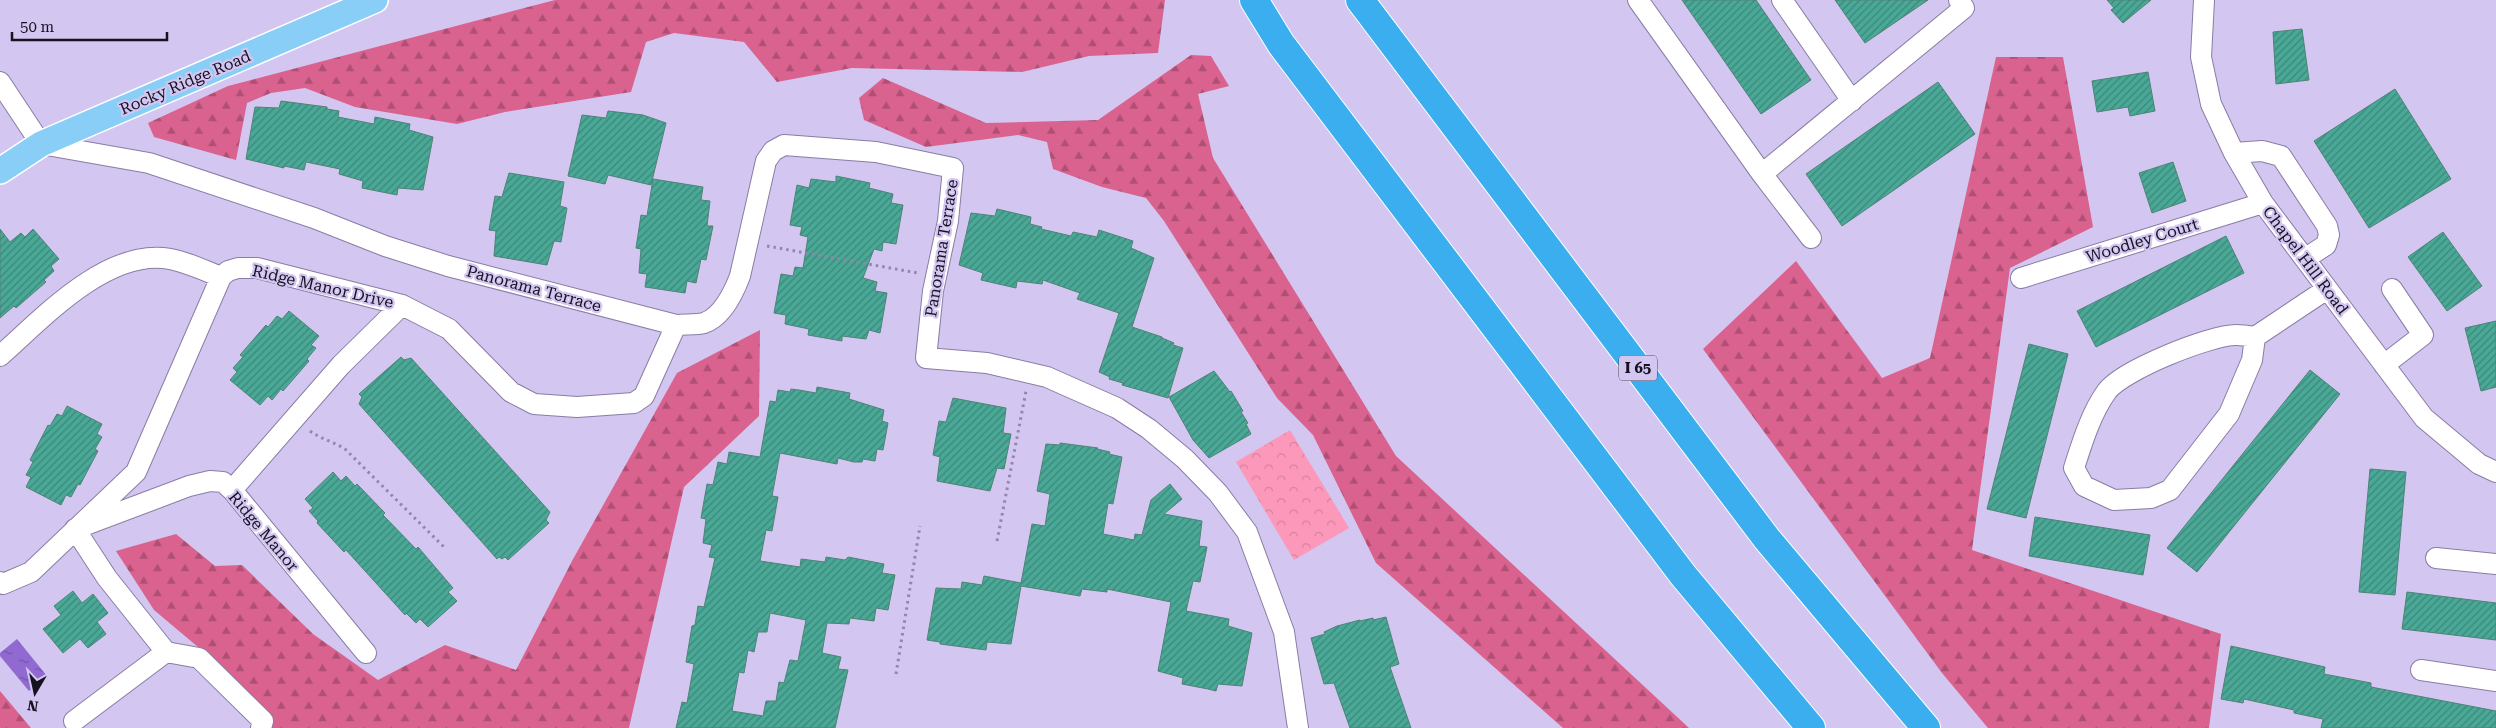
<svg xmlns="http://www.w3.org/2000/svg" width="2496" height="728" font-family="'Roboto Serif',serif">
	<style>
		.forest { fill: url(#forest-firs) }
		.park { fill: url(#park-crowns) }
		.water { fill: url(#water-ripples) }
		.building { fill: url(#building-hatch); stroke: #4e8377; fill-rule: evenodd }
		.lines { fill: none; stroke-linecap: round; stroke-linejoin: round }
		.minor-casing { stroke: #897da4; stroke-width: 22 }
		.major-casing { stroke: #fff; stroke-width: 28 }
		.highway-casing { stroke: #fff; stroke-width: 30 }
		.path { stroke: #9187a8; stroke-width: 3; stroke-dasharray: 2.5 4; stroke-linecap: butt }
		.minor { stroke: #fff; stroke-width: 20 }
		.major { stroke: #89cef6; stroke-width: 25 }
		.highway { stroke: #3baef0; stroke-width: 28 }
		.labels { text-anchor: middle; stroke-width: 4.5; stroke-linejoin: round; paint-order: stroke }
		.shield { fill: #d3c6f1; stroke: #4f485f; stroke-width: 1 }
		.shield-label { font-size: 15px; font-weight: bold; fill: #161220 }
		.street-label { font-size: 16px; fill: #161220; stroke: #d3c6f1 }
	</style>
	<defs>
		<pattern id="forest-firs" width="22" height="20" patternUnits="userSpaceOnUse" patternTransform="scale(1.25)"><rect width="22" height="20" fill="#d9628e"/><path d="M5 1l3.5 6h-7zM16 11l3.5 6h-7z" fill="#af4f74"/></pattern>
		<pattern id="park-crowns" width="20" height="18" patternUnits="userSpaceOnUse" patternTransform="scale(1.25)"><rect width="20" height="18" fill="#fc98b9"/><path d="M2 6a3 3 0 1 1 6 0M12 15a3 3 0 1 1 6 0" fill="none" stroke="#d7829f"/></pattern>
		<pattern id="water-ripples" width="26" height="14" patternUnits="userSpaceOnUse" patternTransform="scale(1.25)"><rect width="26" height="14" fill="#9069d1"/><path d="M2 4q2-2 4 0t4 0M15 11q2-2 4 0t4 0" fill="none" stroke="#7555a9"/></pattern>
		<pattern id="building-hatch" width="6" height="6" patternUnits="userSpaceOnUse" patternTransform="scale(1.25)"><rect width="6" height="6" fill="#49a896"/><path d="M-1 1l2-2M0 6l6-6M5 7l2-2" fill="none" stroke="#3c877a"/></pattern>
	</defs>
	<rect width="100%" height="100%" fill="#d3c6f1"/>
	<path class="forest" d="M 555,0 L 1165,0 L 1158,53 L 1089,56 L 1022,72 L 852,68 L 777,82 L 744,42 L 674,33 L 646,42 L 631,92 L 505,112 L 457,124 L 355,107 L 305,88 L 271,93 L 247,103 L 236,160 L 154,137 L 148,123 L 228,86 Z
		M 1191,55 L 1211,56 L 1229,86 L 1198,94 L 1213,158 L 1396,456 L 1689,728 L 1563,728 L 1376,563 L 1313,435 L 1277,398 L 1164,221 L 1146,198 L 1102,187 L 1053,169 L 1047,142 L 1018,135 L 926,147 L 864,120 L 859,98 L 883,78 L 986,123 L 1098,120 Z
		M 1996,57 L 2063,57 L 2093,227 L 2010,268 L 1972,550 L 2221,634 L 2209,728 L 1988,728 L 1942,673 L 1703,349 L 1796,261 L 1882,378 L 1930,358 Z
		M 760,330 L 759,416 L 684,487 L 629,728 L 270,728 L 271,715 L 217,663 L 154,610 L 116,551 L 176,534 L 215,566 L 242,565 L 313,634 L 378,680 L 445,645 L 516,670 L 572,561 L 677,373 Z
		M 0,691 L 31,728 L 0,728 Z"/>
	<path class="park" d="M 1290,430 L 1349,528 L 1294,560 L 1236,462 Z"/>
	<path class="water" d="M 17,639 L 47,676 L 29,691 L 0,656 L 0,653 Z"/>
	<path class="building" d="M 1682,0 L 1756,0 L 1811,80 L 1761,114 Z
		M 1835,0 L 1928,0 L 1865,43 Z
		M 2107,0 L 2151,0 L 2123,23 L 2111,10 L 2114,8 Z
		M 2302,29 L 2309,80 L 2276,84 L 2273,32 Z
		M 2148,72 L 2155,111 L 2130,116 L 2128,107 L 2097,112 L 2092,81 Z
		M 1938,82 L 1975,134 L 1842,226 L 1806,174 Z
		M 2395,89 L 2451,179 L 2369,228 L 2314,141 Z
		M 281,101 L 327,107 L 327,109 L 339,111 L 338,117 L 374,124 L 375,117 L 410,124 L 409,130 L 433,137 L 423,190 L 398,188 L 397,195 L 362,188 L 363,181 L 339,174 L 340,169 L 306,162 L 304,170 L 284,166 L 284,168 L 246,159 L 255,107 L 279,108 Z
		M 608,111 L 643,115 L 666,123 L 651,185 L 608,175 L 605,184 L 568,176 L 582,115 L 606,118 Z
		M 2173,162 L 2186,201 L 2152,213 L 2139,173 Z
		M 509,173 L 564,182 L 560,206 L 567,208 L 561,242 L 554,241 L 547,265 L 494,256 L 496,231 L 489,230 L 495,196 L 502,197 Z
		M 836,176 L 870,183 L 869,188 L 893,194 L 891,203 L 903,205 L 896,244 L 883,242 L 882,251 L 874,249 L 863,278 L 877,282 L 875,291 L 887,293 L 880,333 L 869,330 L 866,339 L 842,336 L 842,341 L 808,335 L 809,329 L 785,324 L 786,315 L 774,313 L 781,274 L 793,276 L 795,267 L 803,268 L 808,237 L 800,235 L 802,227 L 790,225 L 797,185 L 809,188 L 811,179 L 836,182 Z
		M 653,179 L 703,187 L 701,200 L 710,201 L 707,226 L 713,226 L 706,260 L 701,259 L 696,283 L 687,281 L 685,293 L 645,287 L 647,274 L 639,273 L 641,249 L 636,248 L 641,215 L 647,216 Z
		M 997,209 L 1031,217 L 1030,224 L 1042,227 L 1041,229 L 1071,236 L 1073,232 L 1097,237 L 1099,230 L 1133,241 L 1131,248 L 1154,258 L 1132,327 L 1162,337 L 1162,338 L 1174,343 L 1173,345 L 1183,348 L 1168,398 L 1122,385 L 1123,383 L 1109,379 L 1110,377 L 1099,372 L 1119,313 L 1077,299 L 1080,293 L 1043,280 L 1042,284 L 1017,281 L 1016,288 L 981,280 L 983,273 L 959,265 L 971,213 L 995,216 Z
		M 0,229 L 10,242 L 21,233 L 25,237 L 33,229 L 59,259 L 51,266 L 54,271 L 44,280 L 46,282 L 16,308 L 14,306 L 0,318 Z
		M 2443,232 L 2482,286 L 2447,311 L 2408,257 Z
		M 2226,236 L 2244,273 L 2096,347 L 2077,311 Z
		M 289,311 L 319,336 L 311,345 L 316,348 L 307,359 L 309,361 L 283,391 L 281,389 L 272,400 L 268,396 L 260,405 L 230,380 L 237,372 L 233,368 L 243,357 L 240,355 L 266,325 L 268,327 L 277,316 L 282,319 Z
		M 2496,321 L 2496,387 L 2481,391 L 2465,328 Z
		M 2029,344 L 2068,354 L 2026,518 L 1987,509 Z
		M 401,357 L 404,360 L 411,358 L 550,512 L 546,520 L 549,523 L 508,560 L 505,557 L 502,559 L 499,557 L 497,559 L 359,404 L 362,397 L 359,394 Z
		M 2310,370 L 2340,394 L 2197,572 L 2167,548 Z
		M 1214,371 L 1230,392 L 1231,391 L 1243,411 L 1241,412 L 1248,423 L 1246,424 L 1251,434 L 1209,458 L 1193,440 L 1169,397 Z
		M 817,387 L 850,393 L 849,399 L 884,410 L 882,421 L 888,423 L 883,450 L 877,449 L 875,461 L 863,459 L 862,462 L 854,462 L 838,458 L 837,464 L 780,453 L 772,496 L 778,497 L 772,531 L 766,530 L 760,561 L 800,567 L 801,559 L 825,562 L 826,557 L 845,560 L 848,557 L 884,564 L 882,573 L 895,575 L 888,610 L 876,608 L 874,621 L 850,618 L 849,624 L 827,623 L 822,653 L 841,657 L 838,669 L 848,670 L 835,728 L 676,728 L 682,702 L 687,703 L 694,664 L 686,662 L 692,626 L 695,625 L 698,606 L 704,607 L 715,558 L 709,557 L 712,545 L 703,543 L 706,519 L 701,518 L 707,484 L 713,485 L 718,462 L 727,464 L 729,452 L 760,457 L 770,401 L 776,402 L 778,390 L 790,392 L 791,389 L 799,390 L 816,393 ZM 770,613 L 806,620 L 798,661 L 790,660 L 784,683 L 779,682 L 776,701 L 766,701 L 763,716 L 732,711 L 739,672 L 744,673 L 748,650 L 754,652 L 758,632 L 767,632 Z
		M 953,398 L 1006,408 L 1003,433 L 1011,434 L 1004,469 L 997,468 L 990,491 L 937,481 L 940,457 L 933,455 L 939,421 L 946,422 Z
		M 67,406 L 102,424 L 97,434 L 102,437 L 95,449 L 98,451 L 80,485 L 78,484 L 71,497 L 66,495 L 61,505 L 26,487 L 31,477 L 26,475 L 33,462 L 30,460 L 48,425 L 50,426 L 57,414 L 62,416 Z
		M 1060,443 L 1098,448 L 1097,449 L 1110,452 L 1109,454 L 1122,457 L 1113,504 L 1108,503 L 1103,534 L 1134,540 L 1135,534 L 1142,535 L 1151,500 L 1170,484 L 1182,499 L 1164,514 L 1202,521 L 1199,546 L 1207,547 L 1200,582 L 1193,581 L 1186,611 L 1229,619 L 1228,626 L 1252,633 L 1242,686 L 1218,684 L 1216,691 L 1208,689 L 1182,684 L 1183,678 L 1158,671 L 1171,602 L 1107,589 L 1107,592 L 1082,589 L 1080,596 L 1021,586 L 1011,644 L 987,642 L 986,650 L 940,644 L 940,642 L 927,640 L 936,588 L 961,589 L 962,582 L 982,585 L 984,576 L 1021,583 L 1032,524 L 1045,526 L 1050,494 L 1037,491 L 1046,444 L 1060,445 Z
		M 2370,469 L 2406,472 L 2395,595 L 2359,592 Z
		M 333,472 L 341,481 L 346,476 L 355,486 L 357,484 L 385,513 L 383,515 L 416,549 L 418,547 L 453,588 L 448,592 L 457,601 L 428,627 L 420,619 L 416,623 L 406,613 L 405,615 L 346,550 L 344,552 L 317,523 L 318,521 L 309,511 L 313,508 L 305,499 Z
		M 2035,517 L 2150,535 L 2143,575 L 2029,556 Z
		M 73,591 L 82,603 L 93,594 L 108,613 L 97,622 L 106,634 L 88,648 L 80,639 L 63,653 L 43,629 L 61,615 L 54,606 Z
		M 2407,592 L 2496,603 L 2496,640 L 2402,629 Z
		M 1386,617 L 1399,664 L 1390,667 L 1411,728 L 1350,728 L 1334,683 L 1324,684 L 1311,638 L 1325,634 L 1324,632 L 1337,626 L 1360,620 L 1360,621 L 1373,618 L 1373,620 Z
		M 2231,646 L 2325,667 L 2324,674 L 2371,683 L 2371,687 L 2496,711 L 2496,728 L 2321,728 L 2323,719 L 2294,713 L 2294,710 L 2244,699 L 2243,703 L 2221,699 Z"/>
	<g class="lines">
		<defs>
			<path id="minor" d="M 1638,0 L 1762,174
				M 1782,0 L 1852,101
				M 2204,0 L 2201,57 L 2211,104 L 2234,153 L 2263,203 L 2424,418 L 2479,464 L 2496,472
				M 0,82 L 41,144 L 149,163 L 314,218 L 385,246 L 448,266 L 676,325 C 685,324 696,325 704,323 C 722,317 734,292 740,276 L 766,161 L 773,151 L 784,145 L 876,152 L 953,168 L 948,221 L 933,291 L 926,358 L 987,363 L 1047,377 L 1117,408 L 1149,429 L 1185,459 L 1218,493 L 1247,532 L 1284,632 L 1298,728
				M 2234,153 L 2262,151 L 2281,156 L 2327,226 L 2329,235 L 2326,245 L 2306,258
				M 1811,238 L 1762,174 L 1964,8 L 1959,0
				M 2021,278 L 2263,203
				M 2255,337 C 2249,336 2242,335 2236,335 C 2210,335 2123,370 2107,391 C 2091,413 2082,443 2074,468 L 2084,486 L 2114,500 L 2151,498 L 2170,490 L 2229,414 L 2252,360 L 2255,337 L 2327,289
				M 0,356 C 42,319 102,253 163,258 C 183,260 203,270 221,277
				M 2384,365 L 2423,335 L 2392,289
				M 232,490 L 341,365 L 402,305
				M 2436,558 L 2496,564
				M 0,582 L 3,584 L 31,572 L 136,472 L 221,277 L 228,271 L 238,268 L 257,268 L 402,305 L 449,329 L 511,392 L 534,404 L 577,407 L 634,403 L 644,396 L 676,325
				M 166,652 L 199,658 L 263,721 L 261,728
				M 2421,670 L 2496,681
				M 74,721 L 166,652 L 107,578 L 75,529 L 189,486 L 210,481 L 223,482 L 232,490 L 366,653"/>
			<path id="major" d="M 0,171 L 41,144 L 375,0"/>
			<path id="highway" d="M 1254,0 L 1281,44 L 1683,575 L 1811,728
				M 1360,0 L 1767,539 L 1926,728"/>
		</defs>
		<use href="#minor" class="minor-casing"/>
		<use href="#major" class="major-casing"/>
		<use href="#highway" class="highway-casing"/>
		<path class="path" d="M 767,246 L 918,273
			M 310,431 C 321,439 334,442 345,449 L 446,549
			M 997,541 L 1026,391
			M 896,674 L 920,526"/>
		<use href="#minor" class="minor"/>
		<use href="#major" class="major"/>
		<use href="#highway" class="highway"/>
	</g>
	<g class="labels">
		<rect class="shield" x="1619" y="355.5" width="38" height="25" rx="4"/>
		<g class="shield-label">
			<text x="1638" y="373">I 65</text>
		</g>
		<g class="street-label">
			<text transform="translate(185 82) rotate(-23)" y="6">Rocky Ridge Road</text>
			<text transform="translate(2142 240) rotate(-17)" y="6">Woodley Court</text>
			<text transform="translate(941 248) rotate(-81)" y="6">Panorama Terrace</text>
			<text transform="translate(2306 260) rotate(53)" y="6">Chapel Hill Road</text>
			<text transform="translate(323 286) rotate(13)" y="6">Ridge Manor Drive</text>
			<text transform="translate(534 288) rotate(15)" y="6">Panorama Terrace</text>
			<text transform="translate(264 531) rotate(50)" y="6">Ridge Manor</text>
		</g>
	</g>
	<g transform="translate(35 693) rotate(189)" stroke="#d3c6f1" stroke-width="4" paint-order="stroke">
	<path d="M0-4L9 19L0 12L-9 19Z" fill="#161220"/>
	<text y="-8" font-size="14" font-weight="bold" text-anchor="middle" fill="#161220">N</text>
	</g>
	<path d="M12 32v8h155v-8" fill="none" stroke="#161220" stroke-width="2.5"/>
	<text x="20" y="32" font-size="15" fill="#161220" stroke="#d3c6f1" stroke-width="4" paint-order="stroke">50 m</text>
</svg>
